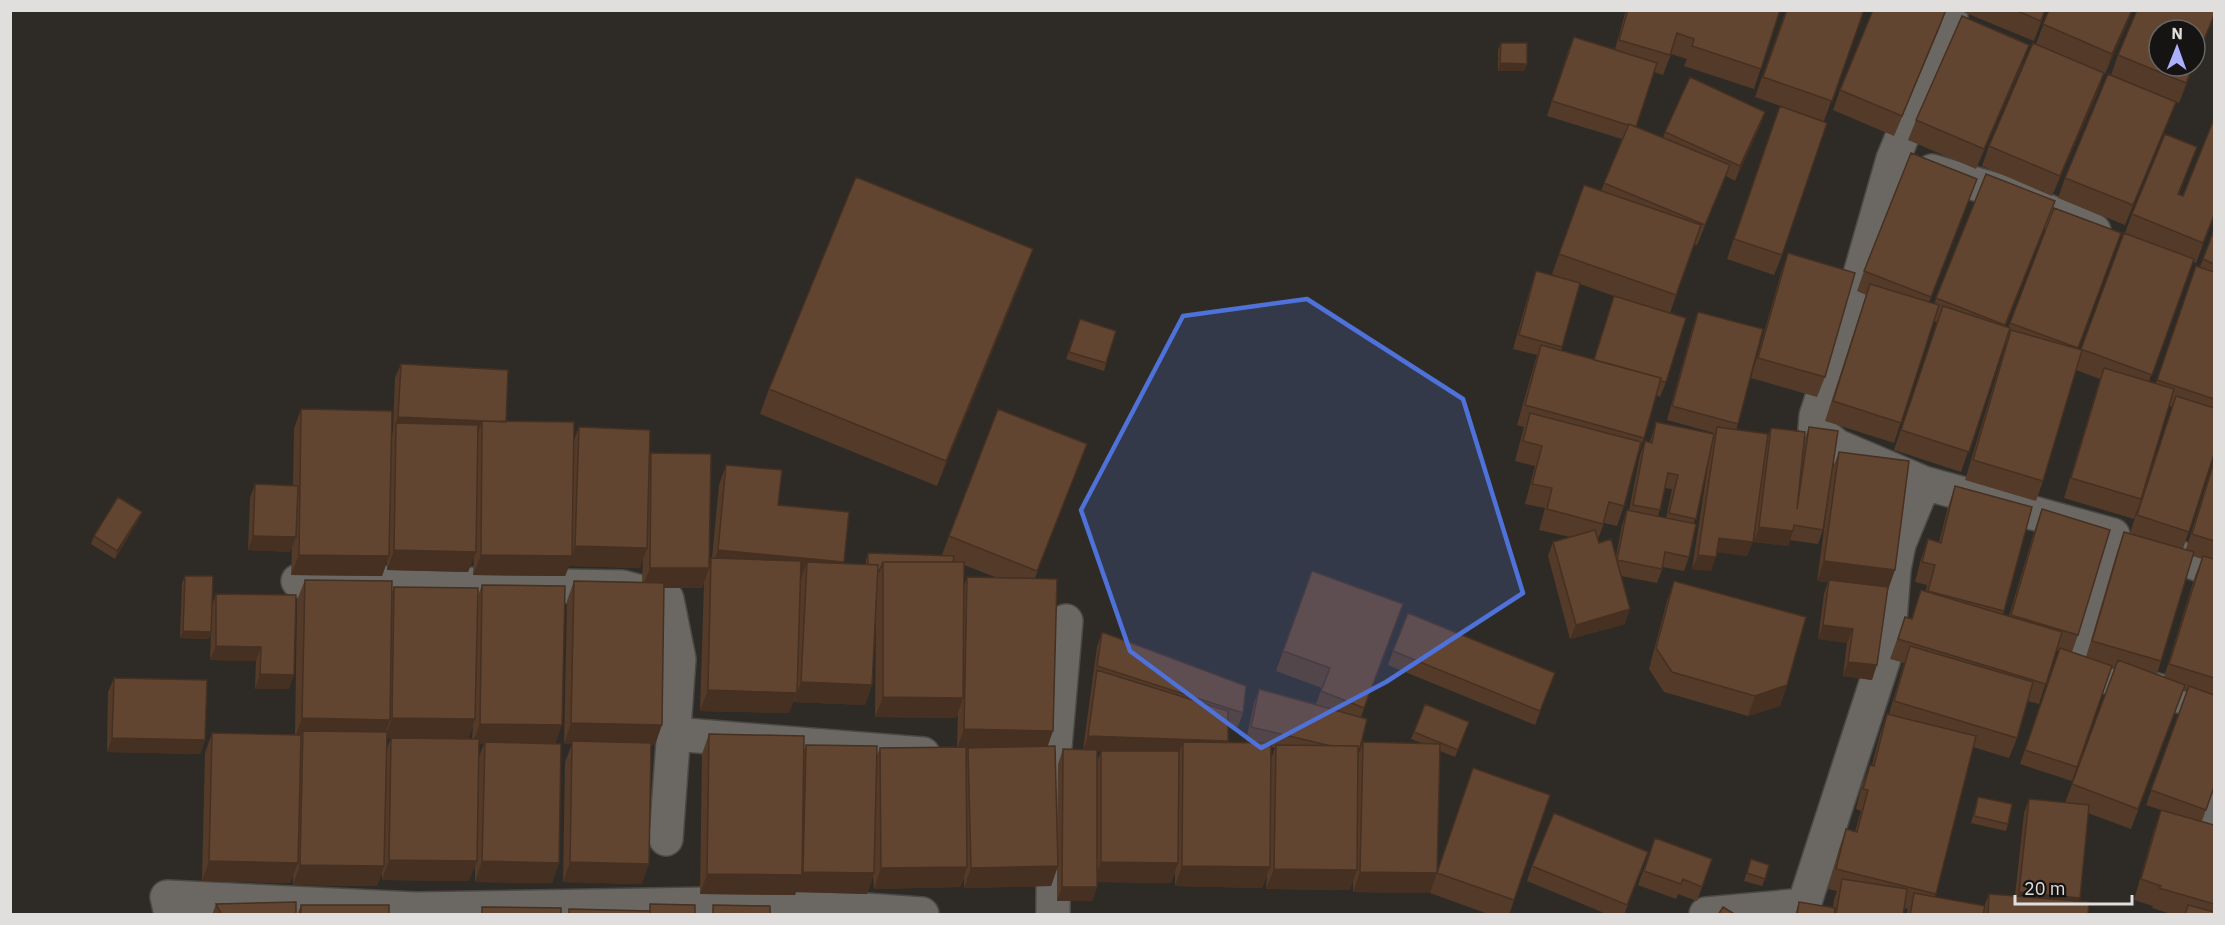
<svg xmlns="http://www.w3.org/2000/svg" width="2225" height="925" font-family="'IBM Plex Sans',sans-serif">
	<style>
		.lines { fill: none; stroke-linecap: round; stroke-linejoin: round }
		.minor-casing { stroke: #4b4945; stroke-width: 36 }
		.minor { stroke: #6b6863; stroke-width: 33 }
		.wall { fill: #543b29; fill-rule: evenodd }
		.shaded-wall { fill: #453022 }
		.building { fill: #624530; stroke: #453022; stroke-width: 1.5 }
		.marked { fill: #4e72d9; fill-opacity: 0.2; stroke: #4e72d9; stroke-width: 4.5; stroke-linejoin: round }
	</style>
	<rect width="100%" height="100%" fill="#2e2b27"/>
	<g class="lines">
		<defs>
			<path id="minor" d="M 1932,171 L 2003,192 L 2094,231
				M 1924,483 L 2113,535 L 2076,666 L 2103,676 L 2214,705
				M 2149,547 L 2214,570
				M 298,581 L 622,587 L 667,599 L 679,659 L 666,839
				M 673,734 L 923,754
				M 2214,809 L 2209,822 L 2214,827
				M 171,914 L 167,897 L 416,909 L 767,903 L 922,914
				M 1053,914 L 1054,758 L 1066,621
				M 1706,914 L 1804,905 L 1888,646 L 1894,569 L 1899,544 L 1924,483 L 1837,446 L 1815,428 L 1816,416 L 1844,330 L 1893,159 L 1951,18"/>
		</defs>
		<use href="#minor" class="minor-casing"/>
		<use href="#minor" class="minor"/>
	</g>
	<path class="wall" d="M 1626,10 L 1780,10 L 1754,89 L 1684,66 L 1687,59 L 1671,54 L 1663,75 L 1654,72 L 1636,127 L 1663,138 L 1665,132 L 1765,112 L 1760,126 L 1735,181 L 1726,176 L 1697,245 L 1694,244 L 1670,313 L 1666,382 L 1660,397 L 1656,395 L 1644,438 L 1638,455 L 1624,506 L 1617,526 L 1604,523 L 1598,539 L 1599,543 L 1616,556 L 1622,525 L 1627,510 L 1629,511 L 1640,455 L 1645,441 L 1650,442 L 1656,422 L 1714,435 L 1714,433 L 1667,420 L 1693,326 L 1698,312 L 1738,424 L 1736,430 L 1768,436 L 1771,428 L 1804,440 L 1809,427 L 1832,470 L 1839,452 L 1888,590 L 1872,680 L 1843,676 L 1847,643 L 1818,639 L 1824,594 L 1828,582 L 1817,581 L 1829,493 L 1823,530 L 1818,544 L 1790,540 L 1788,546 L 1754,542 L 1758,504 L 1747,556 L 1717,552 L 1711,571 L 1692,569 L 1709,458 L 1694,523 L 1689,557 L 1684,571 L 1663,567 L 1657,583 L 1621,576 L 1625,624 L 1570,639 L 1548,556 L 1553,542 L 1570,537 L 1539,530 L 1545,508 L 1525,504 L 1535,466 L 1515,461 L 1524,427 L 1517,425 L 1537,355 L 1513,349 L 1531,286 L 1536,271 L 1567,280 L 1552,274 L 1584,185 L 1601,191 L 1622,139 L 1547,116 L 1568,51 L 1574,37 L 1615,49 ZM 1580,284 L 1614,296 L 1594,360 L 1561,351 ZM 1665,488 L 1672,489 L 1666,518 L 1658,516 Z
		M 1786,10 L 1864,10 L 1824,121 L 1755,97 Z
		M 1946,10 L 1894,136 L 1833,110 L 1840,90 Z
		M 1961,10 L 2046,10 L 2034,41 L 1961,11 Z
		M 2049,10 L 2133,10 L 2105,74 L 2104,74 L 2097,94 L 2052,196 L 1982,166 L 1989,146 L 2075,61 L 2036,44 Z
		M 1501,43 L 1527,64 L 1524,71 L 1498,71 L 1498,50 Z
		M 2118,55 L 2159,66 L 2194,66 L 2179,103 L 2111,75 Z
		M 2022,65 L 1976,169 L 1908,140 L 1916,120 Z
		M 2168,122 L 2125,225 L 2058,198 L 2065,178 Z
		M 1772,127 L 1782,255 L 1774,275 L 1727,259 Z
		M 2197,147 L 2179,194 L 2214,217 L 2196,263 L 2193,262 L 2149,381 L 2156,383 L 2189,286 L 2200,267 L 2214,230 L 2214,454 L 2183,549 L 2186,549 L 2214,459 L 2214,787 L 2202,821 L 2214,825 L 2214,915 L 2174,915 L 2152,908 L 2153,906 L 2134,900 L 2154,830 L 2161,810 L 2146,805 L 2187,692 L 2183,691 L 2131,829 L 2088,813 L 2078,902 L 2088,915 L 1906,915 L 1908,909 L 1904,908 L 1903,915 L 1795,915 L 1799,902 L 1833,907 L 1834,899 L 1837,891 L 1828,889 L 1839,849 L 1846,829 L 1855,832 L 1861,811 L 1856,809 L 1862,785 L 1870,765 L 1872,765 L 1880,734 L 1887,714 L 1889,714 L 1904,663 L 1890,659 L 1905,617 L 1911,619 L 1921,590 L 1926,591 L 1927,585 L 1915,582 L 1921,559 L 1928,539 L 1939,542 L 1948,507 L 1955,486 L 2032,507 L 2003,615 L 2009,616 L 2035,529 L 2042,509 L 2078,635 L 2072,652 L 2086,657 L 2117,552 L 2124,532 L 2130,533 L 2172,407 L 2169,406 L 2141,499 L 2134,519 L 2064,498 L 2100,379 L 2076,370 L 2043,481 L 2036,501 L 1965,480 L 2006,344 L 2005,343 L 1961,472 L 1894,450 L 1937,322 L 1934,321 L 1894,443 L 1825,421 L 1866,295 L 1857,291 L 1864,271 L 1969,199 L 1929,302 L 1934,304 L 1986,174 L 2055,201 L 2005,327 L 2008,328 L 2054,208 L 2121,233 L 2078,349 L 2081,350 L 2124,233 L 2125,233 L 2132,214 ZM 2192,556 L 2202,559 L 2195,576 L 2164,677 L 2157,674 L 2161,661 ZM 2056,650 L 2059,651 L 2020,764 L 2072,781 L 2111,668 L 2115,670 L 2065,803 L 2029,799 L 2024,813 L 2015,896 L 1989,894 L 1984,907 L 1935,897 L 1973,747 L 2009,758 L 2017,738 L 2028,701 L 2039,704 Z
		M 1033,249 L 1024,274 L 937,486 L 760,414 L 769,389 Z
		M 1788,253 L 1825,377 L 1817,397 L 1751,378 L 1781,273 Z
		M 1080,319 L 1116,331 L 1104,371 L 1066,359 Z
		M 401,364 L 506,422 L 574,440 L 579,427 L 649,458 L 651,453 L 709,564 L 712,558 L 719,485 L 726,465 L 778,505 L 843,564 L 866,565 L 866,560 L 868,553 L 942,555 L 949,536 L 1079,464 L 1035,578 L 1048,746 L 1057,836 L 1058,764 L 1063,749 L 1083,750 L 1097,647 L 1102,632 L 1243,713 L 1238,727 L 1228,724 L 1228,742 L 1251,742 L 1246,741 L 1254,703 L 1259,689 L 1316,704 L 1322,688 L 1276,671 L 1312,571 L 1403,604 L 1361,717 L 1358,755 L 1363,742 L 1422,743 L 1411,739 L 1425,704 L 1469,722 L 1455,757 L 1440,751 L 1437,872 L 1550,795 L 1509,915 L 1491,915 L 1430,893 L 1433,885 L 1430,893 L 1353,892 L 1353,880 L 1350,890 L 1266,889 L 1267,876 L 1262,888 L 1175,886 L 1175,872 L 1171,883 L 1097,882 L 1097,887 L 1092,901 L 1057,901 L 1057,868 L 1051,886 L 964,888 L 964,878 L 960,887 L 874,889 L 873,876 L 867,894 L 796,892 L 795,895 L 700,894 L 702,754 L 709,734 L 804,750 L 806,745 L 876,757 L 880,748 L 957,747 L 958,714 L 956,718 L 875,717 L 876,615 L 872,685 L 865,705 L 794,702 L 794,700 L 789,713 L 700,711 L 704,583 L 702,588 L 664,588 L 655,745 L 651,745 L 642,884 L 563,882 L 565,762 L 572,744 L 564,744 L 567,601 L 574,581 L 642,582 L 643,559 L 640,568 L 569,566 L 565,576 L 473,575 L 474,557 L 468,572 L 387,570 L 387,561 L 382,576 L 291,575 L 292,548 L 290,552 L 248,550 L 250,498 L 255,484 L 293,486 L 294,429 L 301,409 L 391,437 L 393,431 L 395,378 ZM 964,565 L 995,577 L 967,577 L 964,587 ZM 1271,747 L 1275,748 L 1271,759 ZM 1097,751 L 1101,751 L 1097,762 Z
		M 139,519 L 115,559 L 91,544 L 94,536 Z
		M 185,576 L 212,605 L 216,594 L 296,595 L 289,689 L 255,689 L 256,661 L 210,660 L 211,633 L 209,639 L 180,638 L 182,583 Z
		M 305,580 L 392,592 L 394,587 L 477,598 L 482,585 L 556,744 L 559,863 L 552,883 L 475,882 L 475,865 L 469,881 L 382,880 L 382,873 L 377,886 L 293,885 L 293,876 L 290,883 L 202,881 L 205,753 L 212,733 L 295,735 L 297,600 ZM 473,726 L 472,739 L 468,739 ZM 386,738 L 391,738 L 386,751 ZM 479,744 L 484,744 L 478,759 Z
		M 1674,581 L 1787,685 L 1780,706 L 1748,716 L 1664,692 L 1649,669 L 1667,601 Z
		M 1393,651 L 1555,673 L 1535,725 L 1388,665 Z
		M 114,678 L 205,740 L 200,754 L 107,752 L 108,692 Z
		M 1978,797 L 2008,824 L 2006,831 L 1971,823 L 1976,804 Z
		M 1655,838 L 1712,859 L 1697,901 L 1678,894 L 1676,899 L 1638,885 Z
		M 1648,852 L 1624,915 L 1609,915 L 1527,881 L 1532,866 Z
		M 1751,859 L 1765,879 L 1762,886 L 1744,881 Z
		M 216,904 L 296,915 L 212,915 Z
		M 301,905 L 389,915 L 297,915 Z"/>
	<path class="shaded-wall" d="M 1946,10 L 1940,27 L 1894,136 L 1902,116 Z
		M 2045,10 L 2046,10 L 2034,41 L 2041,21 Z
		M 2132,10 L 2133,10 L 2105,74 L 2112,54 Z
		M 2214,15 L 2214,17 L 2195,64 L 2195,62 Z
		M 2029,45 L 2022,65 L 1976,169 L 1984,149 Z
		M 1500,63 L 1527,64 L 1524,71 L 1498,71 Z
		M 2193,66 L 2194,66 L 2179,103 L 2186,83 Z
		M 2104,73 L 2097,94 L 2052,196 L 2060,176 Z
		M 2176,102 L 2168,122 L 2125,225 L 2133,205 Z
		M 1765,112 L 1760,126 L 1735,181 L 1740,166 Z
		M 2055,201 L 2048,221 L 1998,345 L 2005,325 Z
		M 2214,215 L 2214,217 L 2196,263 L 2203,243 Z
		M 1033,249 L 1024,274 L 937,486 L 946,461 Z
		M 398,417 L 482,421 L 477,436 L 396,423 L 393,431 Z
		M 142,512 L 139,519 L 115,559 L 117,551 Z
		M 1759,527 L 1793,531 L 1788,546 L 1754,542 Z
		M 253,536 L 296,537 L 290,552 L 248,550 Z
		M 1719,538 L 1753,542 L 1747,556 L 1714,552 Z
		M 575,546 L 647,548 L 640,568 L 569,566 L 565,576 L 473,575 L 481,555 L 572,556 Z
		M 394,550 L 476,552 L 468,572 L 387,570 Z
		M 718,550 L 844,562 L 836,582 L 807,562 L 801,579 L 711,570 Z
		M 299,555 L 389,556 L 382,576 L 291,575 Z
		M 1698,555 L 1716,557 L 1711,571 L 1692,569 Z
		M 1824,561 L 1895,570 L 1888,590 L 1829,582 L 1829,580 L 1828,582 L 1817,581 Z
		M 650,568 L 709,568 L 702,588 L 642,588 Z
		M 1630,609 L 1625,624 L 1570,639 L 1576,625 Z
		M 1823,625 L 1853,629 L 1847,643 L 1818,639 Z
		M 183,631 L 211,632 L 209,639 L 180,638 Z
		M 216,646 L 261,647 L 256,661 L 210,660 Z
		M 1848,662 L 1877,665 L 1872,680 L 1843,676 Z
		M 260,674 L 294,675 L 289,689 L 255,689 Z
		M 801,682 L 872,685 L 865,705 L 794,702 Z
		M 1787,685 L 1780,706 L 1748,716 L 1755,696 Z
		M 708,690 L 797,693 L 789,713 L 700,711 Z
		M 883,697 L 963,698 L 956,718 L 875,717 Z
		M 302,718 L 390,720 L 383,740 L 303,731 L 300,738 L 295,738 Z
		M 392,718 L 475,719 L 468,739 L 385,738 Z
		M 571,723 L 662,725 L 655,745 L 572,744 L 572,741 L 572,744 L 564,744 Z
		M 480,724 L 562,725 L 555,745 L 472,744 Z
		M 964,729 L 1053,731 L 1046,751 L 957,749 Z
		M 1088,736 L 1228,741 L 1223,756 L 1183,742 L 1179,754 L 1083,751 Z
		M 112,738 L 205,740 L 200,754 L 107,752 Z
		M 389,860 L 477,861 L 469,881 L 382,880 Z
		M 209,861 L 298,863 L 290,883 L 202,881 Z
		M 482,861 L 559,863 L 552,883 L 475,882 Z
		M 570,862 L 649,864 L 642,884 L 563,882 Z
		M 1101,862 L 1178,863 L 1171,883 L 1093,882 Z
		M 300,865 L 384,866 L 377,886 L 293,885 Z
		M 1058,866 L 1051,886 L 964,888 L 971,868 Z
		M 1182,866 L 1270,867 L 1262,888 L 1175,886 Z
		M 967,867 L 960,887 L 874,889 L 881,868 Z
		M 1274,869 L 1357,870 L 1350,890 L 1266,889 Z
		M 803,872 L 874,873 L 867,894 L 796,892 Z
		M 1360,872 L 1437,873 L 1430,893 L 1353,892 Z
		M 707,874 L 802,875 L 795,895 L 700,894 Z
		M 1062,887 L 1097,887 L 1092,901 L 1057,901 Z
		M 2019,892 L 2080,898 L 2075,912 L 2014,906 Z"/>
	<path class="building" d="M 1628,10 L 1780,10 L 1761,69 L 1692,46 L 1694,39 L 1677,33 L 1670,55 L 1619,40 Z
		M 1787,10 L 1864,10 L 1832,101 L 1763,77 Z
		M 1873,10 L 1946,10 L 1902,116 L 1840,90 Z
		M 2015,10 L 2045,10 L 2041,21 Z
		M 2049,10 L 2132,10 L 2112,54 L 2043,24 Z
		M 2137,10 L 2214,10 L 2214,15 L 2195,62 L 2195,30 L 2159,30 L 2159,66 L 2193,66 L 2186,83 L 2118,55 Z
		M 1962,16 L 2029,45 L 1984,149 L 1916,120 Z
		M 1574,37 L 1657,63 L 1636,127 L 1629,124 L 1628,125 L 1552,101 Z
		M 1501,43 L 1527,43 L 1527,64 L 1500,63 Z
		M 2033,43 L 2104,73 L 2060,176 L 1989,146 Z
		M 2108,74 L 2176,102 L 2133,205 L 2065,178 Z
		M 1690,77 L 1765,112 L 1740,166 L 1665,132 Z
		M 1780,106 L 1827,123 L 1782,255 L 1734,239 Z
		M 2214,119 L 2214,215 L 2203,243 L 2132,214 L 2165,134 L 2197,147 L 2178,194 L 2183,196 Z
		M 1629,124 L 1730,165 L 1705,225 L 1604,183 Z
		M 1911,153 L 1977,179 L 1931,297 L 1864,271 Z
		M 1986,174 L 2055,201 L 2005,325 L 1936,298 Z
		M 856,177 L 1033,249 L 946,461 L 769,389 Z
		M 1584,185 L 1701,225 L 1676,295 L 1559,254 Z
		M 2054,208 L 2121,233 L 2078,348 L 2010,323 Z
		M 2214,230 L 2214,264 L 2203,259 Z
		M 2124,233 L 2194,259 L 2152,375 L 2081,349 Z
		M 1788,253 L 1855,273 L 1825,377 L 1758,358 Z
		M 2196,266 L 2214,272 L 2214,399 L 2157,380 Z
		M 1536,271 L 1580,283 L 1562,347 L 1519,335 Z
		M 1870,284 L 1939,305 L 1901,423 L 1833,401 Z
		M 1614,296 L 1686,318 L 1666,382 L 1660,381 L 1661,378 L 1594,360 Z
		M 1943,306 L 2010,328 L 1969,452 L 1901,430 Z
		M 1698,312 L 1763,329 L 1738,424 L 1672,406 Z
		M 1080,319 L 1116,331 L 1106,363 L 1069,352 Z
		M 2011,330 L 2082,350 L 2043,481 L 1973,460 Z
		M 1541,345 L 1661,378 L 1644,438 L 1525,405 Z
		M 401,364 L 508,370 L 506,422 L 398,417 Z
		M 2104,368 L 2174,389 L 2141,499 L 2071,478 Z
		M 2176,396 L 2214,408 L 2214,454 L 2189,532 L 2137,515 Z
		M 301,409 L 392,411 L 389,556 L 299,555 Z
		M 998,409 L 1087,444 L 1037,571 L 949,536 Z
		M 1530,413 L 1641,442 L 1624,506 L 1609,502 L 1603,524 L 1547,509 L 1552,488 L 1532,484 L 1542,446 L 1523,441 Z
		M 482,421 L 574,422 L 572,556 L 481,555 Z
		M 1656,422 L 1714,434 L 1696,519 L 1669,513 L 1678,475 L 1668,473 L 1660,510 L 1633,505 L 1645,441 L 1652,443 Z
		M 396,423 L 478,425 L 476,552 L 394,550 Z
		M 579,427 L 650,430 L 647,548 L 575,546 Z
		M 1717,427 L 1768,434 L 1753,542 L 1719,538 L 1716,557 L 1698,555 Z
		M 1809,427 L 1838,431 L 1823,530 L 1794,525 L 1793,531 L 1759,527 L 1771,428 L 1805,432 L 1797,509 Z
		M 1839,452 L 1909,461 L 1895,570 L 1824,561 Z
		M 651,453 L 711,454 L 709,568 L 650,568 Z
		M 2214,462 L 2214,541 L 2192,534 Z
		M 726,465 L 782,470 L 778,505 L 849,512 L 844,562 L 718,550 Z
		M 255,484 L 298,486 L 296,537 L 253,536 Z
		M 1955,486 L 2032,507 L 2004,611 L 1928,591 L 1935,565 L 1922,562 L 1928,539 L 1941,543 Z
		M 118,497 L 142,512 L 117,551 L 94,536 Z
		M 2042,509 L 2110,530 L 2078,635 L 2011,615 Z
		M 1627,510 L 1696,524 L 1689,557 L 1665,552 L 1662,569 L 1617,560 Z
		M 1595,530 L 1599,543 L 1611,539 L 1630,609 L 1576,625 L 1553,542 Z
		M 2124,532 L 2194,552 L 2161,661 L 2092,641 Z
		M 868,553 L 954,556 L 953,562 L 883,562 L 879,572 L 878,572 L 878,565 L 868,565 Z
		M 2203,556 L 2214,559 L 2214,678 L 2169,664 Z
		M 711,558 L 801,561 L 797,693 L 708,690 Z
		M 807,562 L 878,565 L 872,685 L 801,682 Z
		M 883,562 L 964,562 L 963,698 L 883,697 Z
		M 1312,571 L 1403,604 L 1364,708 L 1321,691 L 1330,668 L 1283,651 Z
		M 185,576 L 213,576 L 211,632 L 183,631 Z
		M 967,577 L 1057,579 L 1053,731 L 964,729 Z
		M 305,580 L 392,581 L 390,720 L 302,718 Z
		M 1829,580 L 1888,587 L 1877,665 L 1848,662 L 1853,629 L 1823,625 Z
		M 574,581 L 664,583 L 662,725 L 571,723 Z
		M 1674,581 L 1806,617 L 1787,685 L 1755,696 L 1672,672 L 1656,648 Z
		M 482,585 L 565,586 L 562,725 L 480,724 Z
		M 394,587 L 478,588 L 475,719 L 392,718 Z
		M 1921,590 L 2062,632 L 2046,684 L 1898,639 L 1905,617 L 1912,619 Z
		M 216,594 L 296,595 L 294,675 L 260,674 L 261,647 L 216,646 Z
		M 1408,613 L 1555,673 L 1540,711 L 1393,651 Z
		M 1102,632 L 1246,686 L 1243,713 L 1097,666 Z
		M 1910,646 L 2033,682 L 2017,738 L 1894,701 Z
		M 2060,648 L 2112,666 L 2077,767 L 2025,750 Z
		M 2118,660 L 2185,685 L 2138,809 L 2072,784 Z
		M 1097,670 L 1228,711 L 1228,741 L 1088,736 Z
		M 114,678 L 207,680 L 205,740 L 112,738 Z
		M 2189,686 L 2214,695 L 2214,787 L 2206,810 L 2151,790 Z
		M 1259,689 L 1367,719 L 1359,752 L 1358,746 L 1331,746 L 1251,727 Z
		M 1425,704 L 1469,722 L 1458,750 L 1414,732 Z
		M 1887,714 L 1976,736 L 1936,894 L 1836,869 L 1846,829 L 1857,832 L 1868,790 L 1863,789 L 1870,765 L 1874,766 Z
		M 303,731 L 387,732 L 384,866 L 300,865 Z
		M 212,733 L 301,735 L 298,863 L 209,861 Z
		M 709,734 L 804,736 L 802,875 L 707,874 Z
		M 391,738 L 479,739 L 477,861 L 389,860 Z
		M 572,741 L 651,743 L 649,864 L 570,862 Z
		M 485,742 L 561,744 L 559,863 L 482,861 Z
		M 1183,742 L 1271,743 L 1270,867 L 1182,866 Z
		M 1363,742 L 1440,744 L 1437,873 L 1360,872 Z
		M 806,745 L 877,746 L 874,873 L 803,872 Z
		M 1276,745 L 1358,746 L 1357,870 L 1274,869 Z
		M 1055,746 L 1058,866 L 971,868 L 968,748 Z
		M 966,747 L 967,867 L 881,868 L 880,748 Z
		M 1063,749 L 1097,750 L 1097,887 L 1062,887 Z
		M 1101,751 L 1179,751 L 1178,863 L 1101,862 Z
		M 1473,768 L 1550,795 L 1514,900 L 1437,873 Z
		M 1978,797 L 2012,804 L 2008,824 L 1974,816 Z
		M 2029,799 L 2089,805 L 2080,898 L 2019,892 Z
		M 2161,810 L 2214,825 L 2214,904 L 2159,888 L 2161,886 L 2141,879 Z
		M 1554,813 L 1648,852 L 1627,905 L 1532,866 Z
		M 1655,838 L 1712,859 L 1702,887 L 1683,879 L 1681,884 L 1644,871 Z
		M 1751,859 L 1769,865 L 1765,879 L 1747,873 Z
		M 1842,879 L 1907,889 L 1903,915 L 1836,915 Z
		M 1914,893 L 1985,906 L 1983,915 L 1910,915 Z
		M 1989,894 L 2089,902 L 2088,915 L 1988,915 Z
		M 296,902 L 296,915 L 222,915 L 216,904 Z
		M 1799,902 L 1835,908 L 1834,915 L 1797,915 Z
		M 650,904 L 695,905 L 695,915 L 650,915 Z
		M 301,905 L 389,905 L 389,915 L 301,915 Z
		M 713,905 L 770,906 L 770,915 L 713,915 Z
		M 2188,905 L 2214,912 L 2214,915 L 2185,915 Z
		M 482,907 L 561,908 L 561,915 L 482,915 Z
		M 1723,907 L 1736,915 L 1718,915 Z
		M 569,909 L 650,911 L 650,915 L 569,915 Z"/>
	<path class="marked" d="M 1307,299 L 1463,399 L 1523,593 L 1386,682 L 1261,748 L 1130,651 L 1081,510 L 1183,316 Z"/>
	<rect width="2225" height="925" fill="none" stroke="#e1dfdd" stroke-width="24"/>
	<g transform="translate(2177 48) rotate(1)"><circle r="28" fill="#151412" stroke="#676563" stroke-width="1.5"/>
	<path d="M0-4.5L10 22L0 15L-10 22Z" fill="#acaffb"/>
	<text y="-9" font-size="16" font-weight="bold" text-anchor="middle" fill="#e1dfdd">N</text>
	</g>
	<path d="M2015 895v9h117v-9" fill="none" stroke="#e1dfdd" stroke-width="3"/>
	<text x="2024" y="895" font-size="18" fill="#e1dfdd" stroke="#151412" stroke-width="4.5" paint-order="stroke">20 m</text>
</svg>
